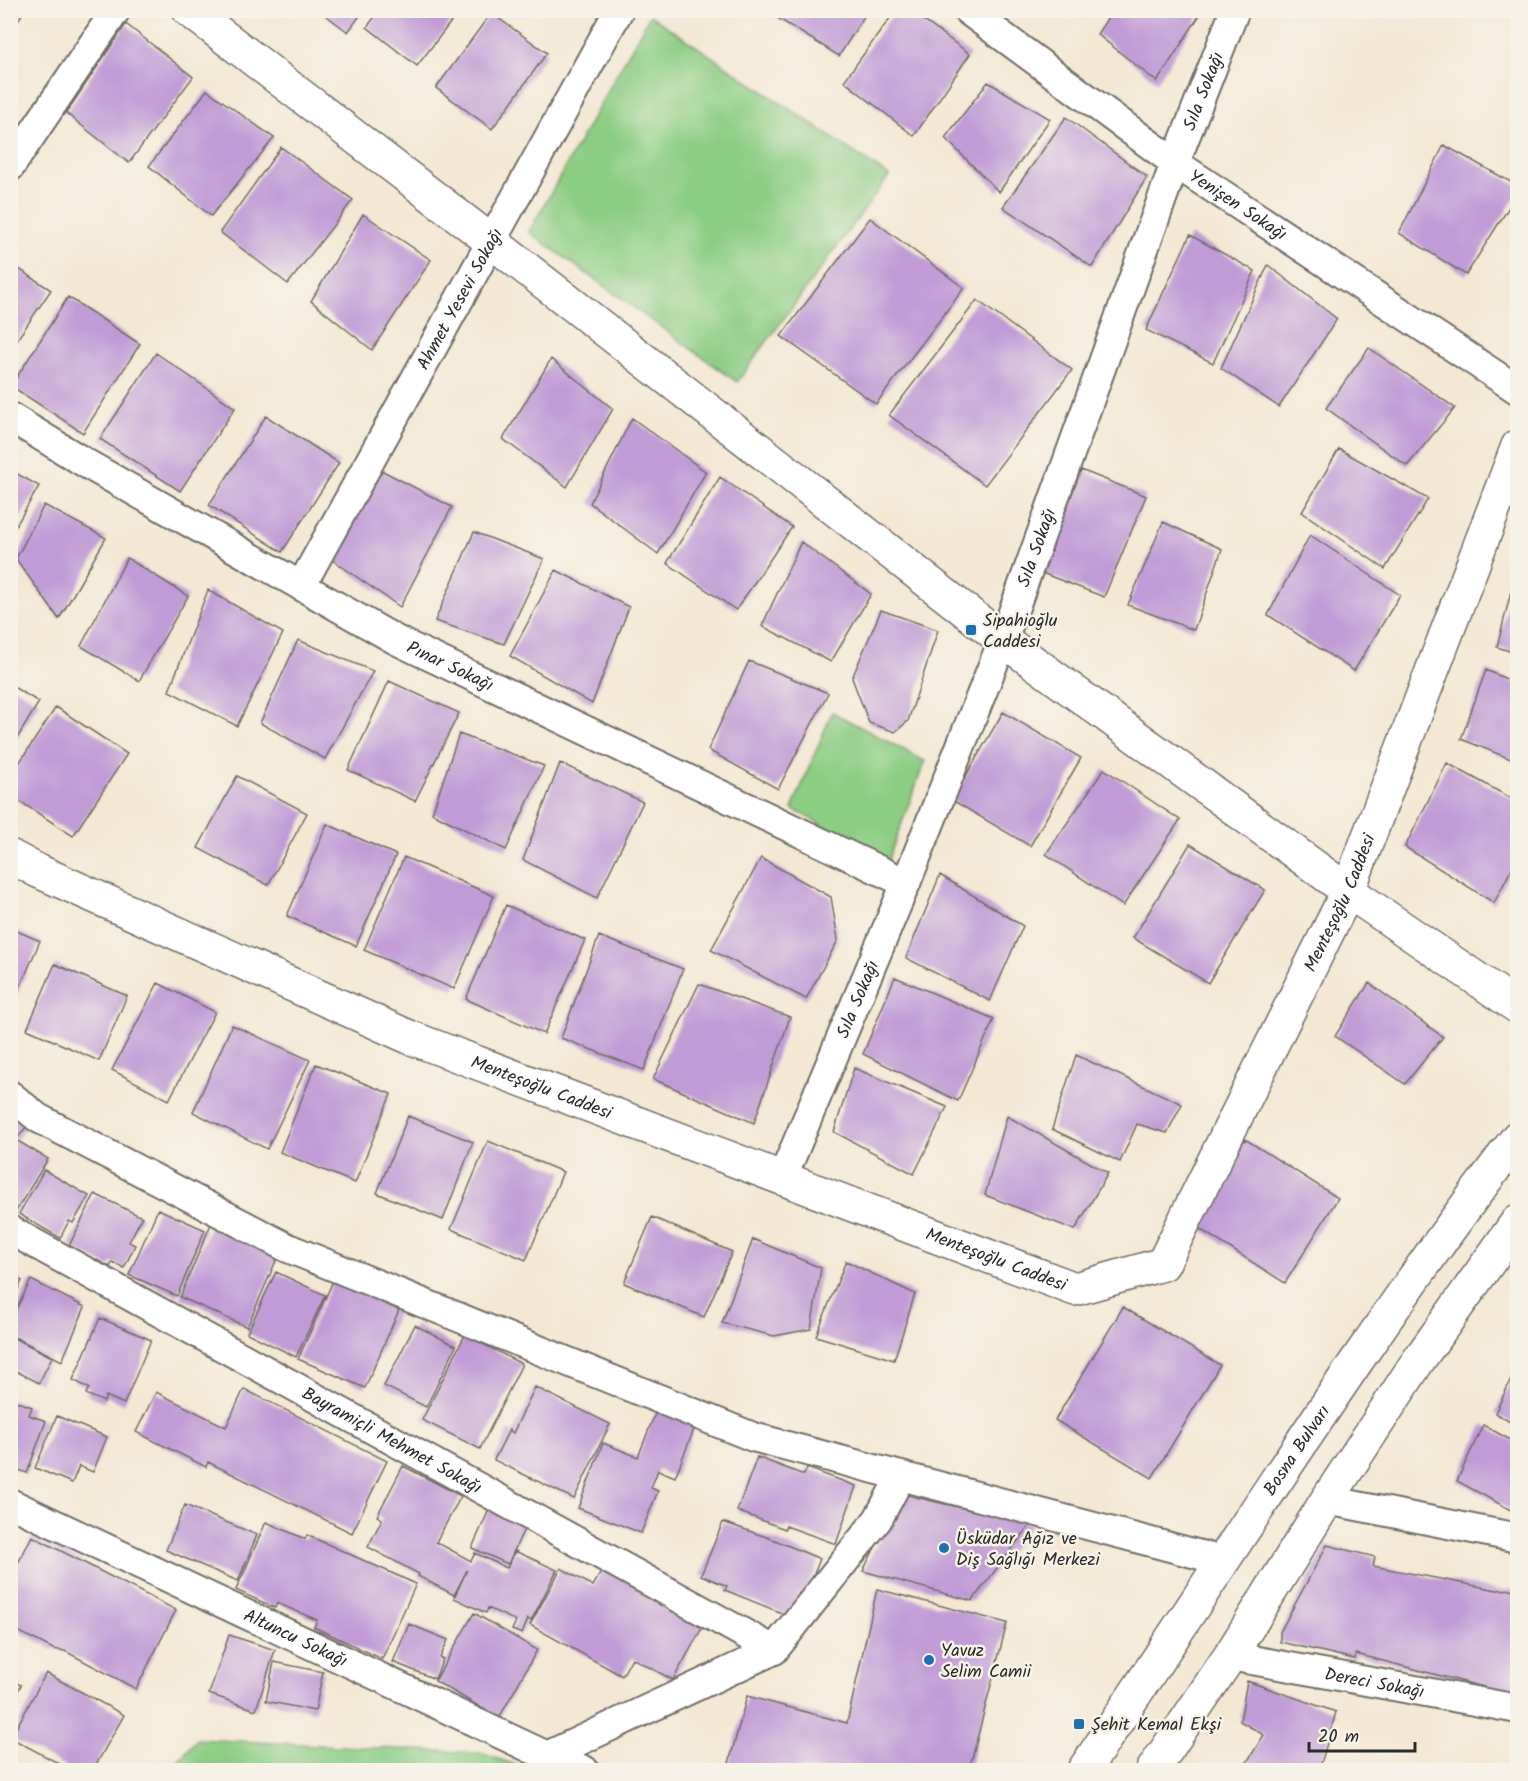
<svg xmlns="http://www.w3.org/2000/svg" width="1528" height="1781" font-family="Kalam,sans-serif">
	<style>
		.green { fill: #8ccd84; stroke: #5c7c58; stroke-width: 1.5 }
		.building { fill: #c19bd6 }
		.lines { fill: none; stroke-linecap: round; stroke-linejoin: round }
		.street-casing { stroke: #716d66; stroke-width: 32 }
		.secondary-casing { stroke: #716d66; stroke-width: 36 }
		.street { stroke: #fff; stroke-width: 28 }
		.secondary { stroke: #fff; stroke-width: 33 }
		.poi-dot { fill: #1f6fb2; stroke: #f7f3e8; stroke-width: 2 }
		.labels { text-anchor: middle; stroke-width: 5; stroke-linejoin: round; paint-order: stroke }
		.street-label { font-size: 18px; fill: #2b2b2b; stroke: #f7f3e8 }
		.poi-label { font-size: 18px; fill: #2b2b2b; stroke: #f7f3e8; text-anchor: start }
	</style>
	<rect width="100%" height="100%" fill="#f7f3e8"/>
	<filter id="ink" filterUnits="userSpaceOnUse"><feTurbulence type="fractalNoise" baseFrequency=".0167" numOctaves="2"/><feDisplacementMap in="SourceGraphic" scale="12" xChannelSelector="R" yChannelSelector="G"/><feConvolveMatrix kernelMatrix="1 2 1 2 8 2 1 2 1" color-interpolation-filters="sRGB"/></filter>
	<filter id="wash" filterUnits="userSpaceOnUse"><feTurbulence type="fractalNoise" baseFrequency=".008" numOctaves="4" result="noise"/><feDisplacementMap in="SourceGraphic" scale="24" xChannelSelector="R" yChannelSelector="G"/><feGaussianBlur stdDeviation="1.35" result="paint"/><feColorMatrix in="noise" values="0 0 0 0 0 0 0 0 0 0 0 0 0 0 0 0 0 1.4 0 .05"/><feComposite in="paint" operator="in"/></filter>
	<g filter="url(#wash)">
		<rect width="100%" height="100%" fill="#f4e8d4"/>
		<path class="green" d="M 650,15 L 889,176 L 737,382 L 529,232 Z
			M 832,712 L 925,761 L 888,860 L 792,809 Z
			M 197,1739 L 480,1753 L 532,1770 L 171,1770 Z"/>
		<g id="blocks">
			<path class="building" d="M 10,10 L 25,10 L 14,26 L 10,23 Z
				M 319,10 L 364,10 L 348,32 Z
				M 380,10 L 460,10 L 417,66 L 367,27 Z
				M 773,10 L 868,10 L 839,56 L 771,14 Z
				M 896,10 L 909,10 L 970,54 L 914,136 L 844,81 Z
				M 1069,10 L 1085,10 L 1080,18 Z
				M 1113,10 L 1203,10 L 1157,82 L 1097,34 Z
				M 491,13 L 547,53 L 492,129 L 436,88 Z
				M 126,24 L 193,77 L 129,163 L 66,113 Z
				M 988,82 L 1050,119 L 999,192 L 945,138 Z
				M 207,90 L 274,138 L 211,216 L 149,166 Z
				M 1066,117 L 1147,177 L 1092,267 L 1003,207 Z
				M 1444,145 L 1518,186 L 1518,193 L 1466,275 L 1399,233 Z
				M 281,147 L 353,200 L 288,284 L 220,232 Z
				M 363,214 L 431,260 L 372,350 L 311,301 Z
				M 870,218 L 964,288 L 876,404 L 781,336 Z
				M 1190,235 L 1255,271 L 1213,363 L 1146,330 Z
				M 10,263 L 51,290 L 10,350 Z
				M 1268,265 L 1337,319 L 1279,407 L 1221,368 Z
				M 68,297 L 140,344 L 83,433 L 11,386 Z
				M 977,300 L 1072,370 L 985,485 L 889,415 Z
				M 1369,348 L 1455,408 L 1407,466 L 1326,408 Z
				M 156,353 L 235,408 L 180,491 L 100,439 Z
				M 551,359 L 613,409 L 567,487 L 503,439 Z
				M 266,416 L 339,463 L 282,552 L 209,505 Z
				M 632,418 L 706,472 L 658,554 L 590,503 Z
				M 1339,449 L 1428,499 L 1385,569 L 1302,512 Z
				M 379,469 L 452,507 L 400,607 L 331,559 Z
				M 10,470 L 39,486 L 10,536 Z
				M 1081,470 L 1146,496 L 1104,597 L 1042,573 Z
				M 720,477 L 792,527 L 736,610 L 667,563 Z
				M 44,505 L 106,538 L 59,619 L 16,559 Z
				M 1163,522 L 1222,549 L 1194,630 L 1128,605 Z
				M 474,532 L 544,559 L 504,644 L 435,621 Z
				M 1310,535 L 1400,595 L 1354,671 L 1268,615 Z
				M 801,542 L 871,594 L 831,662 L 762,626 Z
				M 127,558 L 188,596 L 139,681 L 81,646 Z
				M 1517,568 L 1518,568 L 1518,654 L 1497,647 Z
				M 556,570 L 629,607 L 592,704 L 510,656 Z
				M 208,590 L 283,633 L 237,726 L 169,691 Z
				M 881,610 L 938,630 L 908,721 L 895,732 L 869,723 L 852,678 Z
				M 298,640 L 373,671 L 325,759 L 260,723 Z
				M 749,661 L 828,693 L 778,789 L 708,750 Z
				M 1486,670 L 1518,684 L 1518,762 L 1461,739 Z
				M 389,681 L 459,713 L 415,801 L 348,770 Z
				M 10,685 L 39,702 L 10,750 Z
				M 56,707 L 127,754 L 73,836 L 10,795 L 10,777 Z
				M 1003,712 L 1081,758 L 1030,846 L 952,800 Z
				M 459,734 L 544,766 L 506,850 L 432,813 Z
				M 560,763 L 643,802 L 597,898 L 523,860 Z
				M 1447,763 L 1518,802 L 1518,856 L 1494,903 L 1405,847 Z
				M 1104,769 L 1180,820 L 1123,906 L 1046,854 Z
				M 237,776 L 307,813 L 268,885 L 198,848 Z
				M 327,824 L 396,855 L 356,946 L 287,916 Z
				M 1190,844 L 1265,890 L 1208,983 L 1133,938 Z
				M 404,857 L 494,896 L 454,989 L 364,950 Z
				M 761,858 L 831,897 L 838,940 L 806,999 L 711,950 Z
				M 940,875 L 1023,926 L 990,1001 L 906,958 Z
				M 506,905 L 585,940 L 544,1034 L 466,999 Z
				M 10,928 L 40,941 L 10,1010 Z
				M 599,936 L 683,969 L 644,1070 L 561,1038 Z
				M 55,964 L 127,996 L 99,1061 L 27,1029 Z
				M 895,977 L 994,1019 L 958,1101 L 863,1054 Z
				M 158,983 L 215,1012 L 169,1100 L 112,1070 Z
				M 1369,983 L 1443,1037 L 1405,1084 L 1335,1036 Z
				M 699,984 L 790,1017 L 754,1123 L 653,1079 Z
				M 232,1025 L 310,1060 L 267,1149 L 193,1112 Z
				M 1076,1055 L 1182,1104 L 1167,1133 L 1137,1124 L 1120,1162 L 1052,1129 Z
				M 316,1064 L 391,1094 L 355,1183 L 280,1152 Z
				M 854,1068 L 947,1107 L 914,1174 L 834,1132 Z
				M 10,1115 L 27,1126 L 16,1140 L 48,1159 L 13,1216 L 10,1214 Z
				M 408,1116 L 473,1142 L 443,1220 L 377,1193 Z
				M 1007,1116 L 1108,1173 L 1075,1230 L 985,1195 Z
				M 1245,1139 L 1338,1198 L 1285,1283 L 1192,1224 Z
				M 488,1141 L 563,1172 L 526,1260 L 451,1229 Z
				M 44,1170 L 89,1196 L 73,1223 L 69,1221 L 60,1238 L 19,1214 Z
				M 95,1194 L 142,1217 L 129,1242 L 135,1245 L 124,1268 L 112,1262 L 110,1267 L 69,1246 Z
				M 158,1209 L 205,1230 L 177,1296 L 129,1275 Z
				M 652,1217 L 732,1252 L 704,1317 L 624,1283 Z
				M 211,1224 L 279,1254 L 247,1327 L 180,1297 Z
				M 753,1239 L 821,1268 L 811,1329 L 774,1336 L 722,1323 Z
				M 846,1261 L 915,1294 L 894,1360 L 816,1336 Z
				M 276,1272 L 325,1295 L 296,1357 L 247,1333 Z
				M 10,1276 L 22,1281 L 10,1306 Z
				M 31,1280 L 85,1307 L 62,1361 L 10,1335 L 10,1321 Z
				M 333,1281 L 399,1310 L 365,1388 L 298,1359 Z
				M 1123,1307 L 1220,1365 L 1152,1478 L 1055,1420 Z
				M 100,1318 L 151,1340 L 124,1404 L 106,1396 L 104,1402 L 86,1394 L 89,1388 L 73,1380 Z
				M 415,1325 L 456,1346 L 426,1407 L 384,1386 Z
				M 465,1335 L 522,1364 L 480,1449 L 422,1420 Z
				M 10,1336 L 52,1357 L 39,1383 L 10,1368 Z
				M 1518,1365 L 1518,1427 L 1495,1413 Z
				M 535,1387 L 610,1424 L 574,1499 L 494,1460 L 509,1430 L 513,1433 Z
				M 244,1389 L 387,1461 L 352,1533 L 208,1462 L 206,1467 L 136,1432 L 156,1392 L 226,1427 Z
				M 10,1399 L 32,1407 L 29,1415 L 46,1421 L 27,1473 L 10,1467 Z
				M 658,1406 L 697,1422 L 675,1477 L 658,1470 L 651,1488 L 658,1491 L 641,1533 L 578,1508 L 603,1443 L 638,1457 Z
				M 57,1416 L 107,1437 L 93,1472 L 79,1466 L 72,1483 L 35,1468 Z
				M 1483,1425 L 1518,1444 L 1518,1514 L 1457,1481 Z
				M 757,1457 L 804,1475 L 807,1468 L 856,1486 L 836,1544 L 786,1526 L 785,1529 L 737,1511 Z
				M 403,1466 L 461,1496 L 436,1542 L 471,1561 L 475,1553 L 507,1568 L 515,1551 L 557,1570 L 531,1621 L 528,1619 L 522,1634 L 512,1630 L 516,1621 L 488,1608 L 486,1613 L 454,1598 L 467,1570 L 454,1595 L 418,1576 L 419,1574 L 368,1547 L 382,1519 L 377,1516 Z
				M 902,1494 L 1031,1524 L 972,1601 L 863,1571 Z
				M 492,1503 L 528,1520 L 508,1564 L 472,1548 Z
				M 185,1505 L 257,1535 L 238,1581 L 166,1550 Z
				M 266,1522 L 305,1539 L 307,1535 L 416,1584 L 382,1659 L 314,1627 L 317,1620 L 277,1603 L 275,1608 L 236,1590 Z
				M 723,1522 L 775,1540 L 820,1559 L 805,1596 L 799,1593 L 789,1616 L 725,1590 L 727,1586 L 701,1575 Z
				M 32,1536 L 176,1610 L 136,1689 L 65,1651 L 53,1649 L 10,1627 L 10,1579 Z
				M 1327,1545 L 1375,1557 L 1373,1566 L 1497,1590 L 1518,1589 L 1518,1701 L 1484,1692 L 1484,1687 L 1356,1654 L 1355,1659 L 1280,1642 L 1280,1632 Z
				M 605,1565 L 707,1619 L 673,1680 L 632,1658 L 622,1676 L 530,1625 L 561,1568 L 593,1586 Z
				M 877,1589 L 1007,1623 L 969,1770 L 743,1770 L 728,1767 L 747,1696 L 847,1723 Z
				M 474,1613 L 537,1650 L 499,1718 L 435,1681 Z
				M 409,1624 L 448,1640 L 440,1658 L 443,1659 L 435,1679 L 393,1662 Z
				M 229,1635 L 275,1650 L 256,1710 L 209,1694 Z
				M 274,1662 L 323,1672 L 315,1711 L 266,1701 Z
				M 46,1673 L 124,1715 L 93,1770 L 71,1770 L 11,1738 Z
				M 10,1680 L 21,1685 L 10,1705 Z
				M 1247,1681 L 1336,1712 L 1321,1764 L 1316,1770 L 1242,1770 L 1264,1735 L 1240,1721 Z"/>
		</g>
	</g>
	<g filter="url(#ink)">
		<use href="#blocks" fill-opacity="0" stroke="#716d66" stroke-width="1.5"/>
		<g class="lines">
			<defs>
				<g id="street">
					<path id="s1" d="M 967,10 L 1175,163 L 1518,390"/>
					<path d="M 10,167 L 116,10"/>
					<path id="s2" d="M 10,417 L 87,464 L 396,640 L 906,883"/>
					<path id="s3" d="M 301,586 L 619,10"/>
					<path d="M 10,1095 L 38,1118 L 288,1248 L 753,1437 L 1223,1561"/>
					<path id="s4" d="M 782,1179 L 906,883 L 1003,640 L 1175,163 L 1235,10"/>
					<path id="s5" d="M 10,1230 L 774,1650"/>
					<path d="M 1327,1500 L 1518,1538"/>
					<path id="s6" d="M 10,1503 L 547,1756 L 584,1770"/>
					<path id="s7" d="M 1230,1656 L 1518,1709"/>
					<path d="M 547,1756 L 774,1650 L 878,1519 L 901,1476"/>
				</g>
				<g id="secondary">
					<path d="M 189,10 L 491,241 L 1003,640 L 1348,891 L 1518,1007"/>
					<path id="s8" d="M 10,856 L 38,871 L 409,1037 L 1075,1289 L 1163,1264 L 1348,891 L 1518,446"/>
					<path id="s9" d="M 1084,1770 C 1227,1559 1362,1340 1518,1137"/>
					<path d="M 1153,1770 L 1230,1656 L 1327,1500 L 1418,1361 L 1518,1221"/>
				</g>
			</defs>
			<use href="#street" class="street-casing"/>
			<use href="#secondary" class="secondary-casing"/>
			<use href="#street" class="street"/>
			<use href="#secondary" class="secondary"/>
		</g>
	</g>
	<g class="poi-dot">
		<rect x="965" y="624" width="12" height="12" rx="3"/>
		<circle cx="944" cy="1548" r="6"/>
		<circle cx="929" cy="1660" r="6"/>
		<rect x="1073" y="1718" width="12" height="12" rx="3"/>
	</g>
	<g class="labels">
		<g class="street-label">
			<text dy="6" stroke="none"><textPath href="#s4" startOffset="1167">Sıla Sokağı</textPath></text>
			<text dy="6" stroke="none"><textPath href="#s1" startOffset="334">Yenişen Sokağı</textPath></text>
			<text dy="6" stroke="none"><textPath href="#s3" startOffset="328">Ahmet Yesevi Sokağı</textPath></text>
			<text dy="6" stroke="none"><textPath href="#s4" startOffset="681">Sıla Sokağı</textPath></text>
			<text dy="6" stroke="none"><textPath href="#s2" startOffset="506">Pınar Sokağı</textPath></text>
			<text dy="6" stroke="none"><textPath href="#s8" startOffset="1644">Menteşoğlu Caddesi</textPath></text>
			<text dy="6" stroke="none"><textPath href="#s4" startOffset="195">Sıla Sokağı</textPath></text>
			<text dy="6" stroke="none"><textPath href="#s8" startOffset="580">Menteşoğlu Caddesi</textPath></text>
			<text dy="6" stroke="none"><textPath href="#s8" startOffset="1066">Menteşoğlu Caddesi</textPath></text>
			<text dy="6" stroke="none"><textPath href="#s5" startOffset="436">Bayramiçli Mehmet Sokağı</textPath></text>
			<text dy="6" stroke="none"><textPath href="#s9" startOffset="384">Bosna Bulvarı</textPath></text>
			<text dy="6" stroke="none"><textPath href="#s6" startOffset="316">Altuncu Sokağı</textPath></text>
			<text dy="6" stroke="none"><textPath href="#s7" startOffset="147">Dereci Sokağı</textPath></text>
		</g>
		<g class="poi-label">
			<text x="983" y="626">Sipahioğlu<tspan x="983" dy="21">Caddesi</tspan></text>
			<text x="956" y="1544">Üsküdar Ağız ve<tspan x="956" dy="21">Diş Sağlığı Merkezi</tspan></text>
			<text x="941" y="1656">Yavuz<tspan x="941" dy="21">Selim Camii</tspan></text>
			<text x="1091" y="1730">Şehit Kemal Ekşi</text>
		</g>
	</g>
	<rect width="1528" height="1781" fill="none" stroke="#f7f3e8" stroke-width="36"/>
	<path d="M1309 1742v9h106v-9" fill="none" stroke="#2b2b2b" stroke-width="3"/>
	<text x="1318" y="1742" font-size="18" fill="#2b2b2b" stroke="#f7f3e8" stroke-width="4.5" paint-order="stroke">20 m</text>
</svg>
